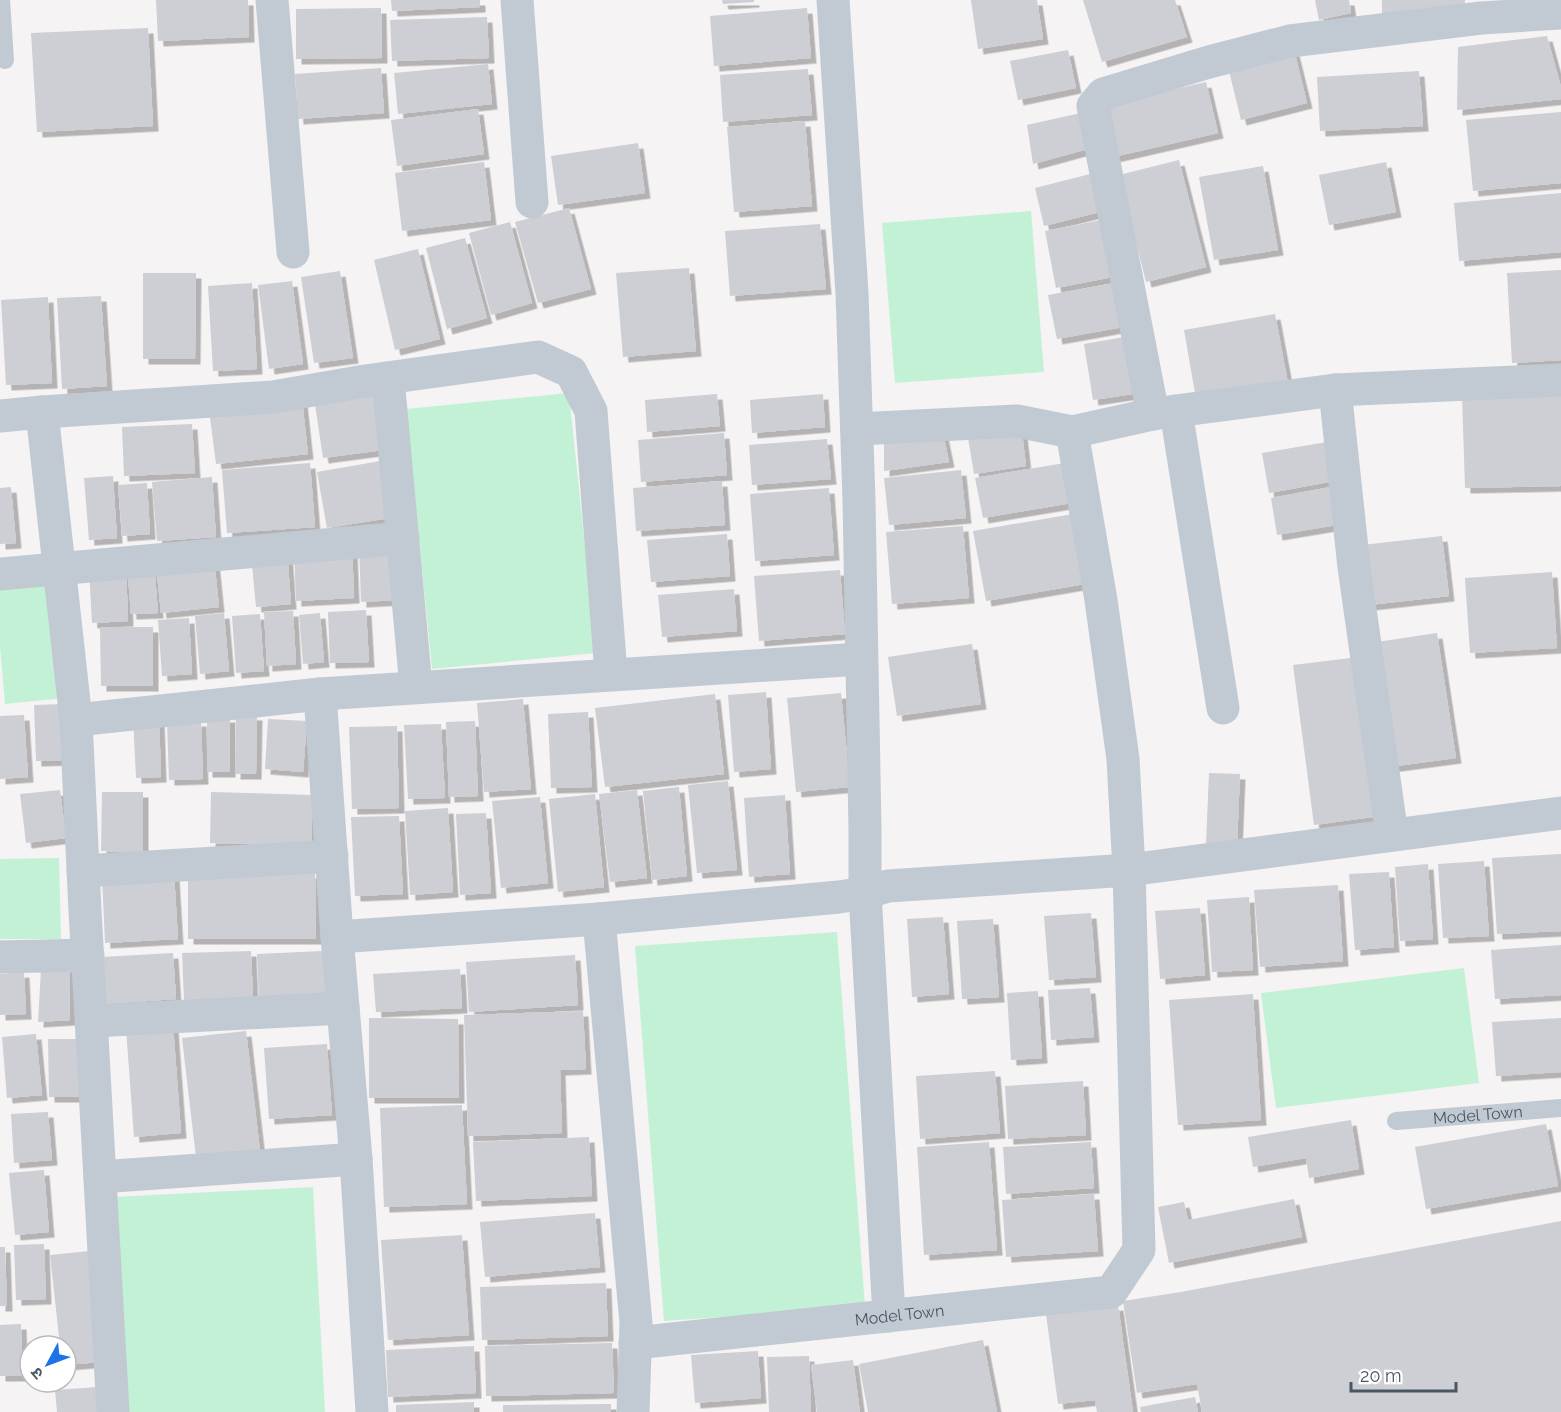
<svg xmlns="http://www.w3.org/2000/svg" width="1561" height="1412" font-family="Raleway,'Noto Sans Devanagari',sans-serif">
	<style>
		.green { fill: #c3f1d5 }
		.building { fill: #cdcfd5; filter: url(#shadow) }
		.lines { fill: none; stroke-linecap: round; stroke-linejoin: round }
		.service { stroke: #c1cad2; stroke-width: 18 }
		.minor { stroke: #c1cad2; stroke-width: 33 }
		.labels { text-anchor: middle; stroke-width: 6; stroke-linejoin: round; paint-order: stroke }
		.street-label { font-size: 16px; fill: #4a5661; stroke: #fff }
	</style>
	<defs>
		<filter id="shadow"><feDropShadow dx="5.5" dy="5.5" stdDeviation="0" flood-color="#0004"/></filter>
	</defs>
	<rect width="100%" height="100%" fill="#f5f3f3"/>
	<path class="green" d="M 1031,211 L 1044,372 L 895,383 L 882,223 Z
		M 569,393 L 596,653 L 432,669 L 406,409 Z
		M 53,575 L 65,698 L 5,704 L 0,647 L 0,579 Z
		M 59,858 L 61,939 L 0,939 L 0,859 Z
		M 837,932 L 865,1307 L 664,1321 L 635,946 Z
		M 1464,968 L 1479,1083 L 1276,1108 L 1261,993 Z
		M 313,1187 L 325,1412 L 125,1412 L 113,1197 Z"/>
	<path class="building" d="M 156,0 L 248,0 L 249,37 L 158,41 Z
		M 391,0 L 480,0 L 480,7 L 392,11 Z
		M 722,0 L 754,0 L 754,2 L 723,4 Z
		M 971,0 L 1037,0 L 1043,39 L 978,49 Z
		M 1083,0 L 1175,0 L 1187,37 L 1102,62 Z
		M 1315,0 L 1349,0 L 1351,13 L 1319,20 Z
		M 1382,0 L 1465,0 L 1465,13 L 1382,17 Z
		M 381,8 L 382,58 L 296,59 L 296,9 Z
		M 807,8 L 811,58 L 714,66 L 710,16 Z
		M 487,17 L 489,58 L 392,61 L 390,20 Z
		M 148,28 L 153,126 L 37,132 L 31,33 Z
		M 1547,36 L 1561,87 L 1561,99 L 1457,110 L 1458,47 Z
		M 1068,50 L 1076,88 L 1018,100 L 1010,61 Z
		M 1294,50 L 1307,103 L 1241,120 L 1228,67 Z
		M 488,64 L 492,104 L 398,114 L 394,73 Z
		M 381,68 L 384,113 L 298,119 L 295,74 Z
		M 808,69 L 812,115 L 723,122 L 720,75 Z
		M 1419,71 L 1423,126 L 1320,131 L 1317,77 Z
		M 1206,82 L 1218,133 L 1109,158 L 1097,107 Z
		M 478,109 L 484,154 L 397,166 L 391,120 Z
		M 1085,112 L 1099,146 L 1033,164 L 1027,125 Z
		M 1561,112 L 1561,183 L 1473,191 L 1466,120 Z
		M 805,121 L 812,206 L 734,212 L 727,127 Z
		M 638,143 L 645,193 L 558,205 L 551,156 Z
		M 1179,160 L 1206,267 L 1146,282 L 1119,175 Z
		M 484,162 L 491,220 L 402,231 L 395,173 Z
		M 1386,162 L 1396,212 L 1329,225 L 1319,175 Z
		M 1263,166 L 1278,250 L 1214,260 L 1199,177 Z
		M 1098,172 L 1108,210 L 1044,226 L 1035,188 Z
		M 1561,193 L 1561,252 L 1459,261 L 1454,203 Z
		M 569,208 L 591,289 L 538,303 L 515,222 Z
		M 1112,218 L 1123,275 L 1056,288 L 1045,231 Z
		M 510,222 L 532,303 L 491,315 L 469,233 Z
		M 820,224 L 826,289 L 730,296 L 725,231 Z
		M 465,238 L 487,318 L 447,329 L 426,248 Z
		M 418,249 L 440,339 L 395,350 L 374,260 Z
		M 689,268 L 696,351 L 623,357 L 616,273 Z
		M 1561,270 L 1561,360 L 1512,363 L 1507,273 Z
		M 340,271 L 353,358 L 314,363 L 301,277 Z
		M 143,273 L 196,273 L 195,359 L 143,359 Z
		M 292,281 L 303,364 L 269,369 L 258,285 Z
		M 1120,282 L 1129,326 L 1057,339 L 1048,295 Z
		M 252,283 L 257,369 L 213,371 L 208,286 Z
		M 101,296 L 107,386 L 62,389 L 57,298 Z
		M 48,297 L 52,383 L 6,385 L 1,300 Z
		M 1275,314 L 1288,383 L 1196,399 L 1184,330 Z
		M 1130,336 L 1140,393 L 1093,400 L 1084,344 Z
		M 382,388 L 391,449 L 323,458 L 314,398 Z
		M 1561,393 L 1561,486 L 1465,488 L 1462,395 Z
		M 717,394 L 720,426 L 647,432 L 645,400 Z
		M 823,394 L 825,427 L 752,433 L 750,400 Z
		M 302,399 L 308,454 L 216,464 L 209,409 Z
		M 192,424 L 195,473 L 124,476 L 122,427 Z
		M 967,432 L 1022,432 L 1026,466 L 974,474 Z
		M 724,433 L 727,475 L 641,482 L 638,440 Z
		M 943,433 L 949,462 L 884,471 L 884,442 Z
		M 827,439 L 831,479 L 752,485 L 749,445 Z
		M 1327,442 L 1335,481 L 1269,493 L 1262,453 Z
		M 386,460 L 396,517 L 327,528 L 317,472 Z
		M 310,463 L 315,527 L 227,533 L 222,470 Z
		M 1065,463 L 1072,503 L 983,518 L 975,478 Z
		M 961,470 L 966,518 L 889,525 L 884,478 Z
		M 113,476 L 117,538 L 89,540 L 84,478 Z
		M 212,477 L 216,537 L 157,541 L 152,482 Z
		M 722,481 L 725,525 L 636,531 L 633,488 Z
		M 147,483 L 150,534 L 122,536 L 118,485 Z
		M 1336,486 L 1343,524 L 1277,535 L 1271,498 Z
		M 11,487 L 16,543 L 0,544 L 0,488 Z
		M 829,488 L 834,555 L 755,561 L 750,494 Z
		M 1073,514 L 1085,584 L 986,601 L 973,531 Z
		M 963,526 L 969,598 L 892,604 L 886,532 Z
		M 727,534 L 730,576 L 651,582 L 647,540 Z
		M 1442,536 L 1449,596 L 1369,605 L 1362,545 Z
		M 396,542 L 398,600 L 361,602 L 359,543 Z
		M 352,546 L 354,598 L 296,601 L 294,549 Z
		M 287,551 L 291,604 L 256,607 L 251,554 Z
		M 214,558 L 219,607 L 161,613 L 156,564 Z
		M 154,562 L 158,613 L 131,614 L 127,564 Z
		M 126,567 L 128,621 L 92,623 L 89,569 Z
		M 840,570 L 845,634 L 759,641 L 754,576 Z
		M 1552,572 L 1557,648 L 1470,653 L 1465,578 Z
		M 734,589 L 737,631 L 662,637 L 658,595 Z
		M 366,610 L 369,662 L 330,663 L 328,612 Z
		M 293,611 L 296,664 L 267,666 L 264,612 Z
		M 224,613 L 229,671 L 200,674 L 195,616 Z
		M 320,613 L 324,662 L 303,664 L 299,615 Z
		M 260,614 L 264,671 L 236,673 L 232,616 Z
		M 189,618 L 192,674 L 162,676 L 158,620 Z
		M 100,627 L 153,627 L 153,686 L 101,686 Z
		M 1437,633 L 1456,758 L 1389,767 L 1370,643 Z
		M 972,644 L 981,704 L 897,716 L 888,657 Z
		M 1359,657 L 1380,816 L 1314,825 L 1293,665 Z
		M 766,692 L 771,769 L 734,772 L 728,695 Z
		M 841,693 L 850,787 L 796,792 L 787,698 Z
		M 715,694 L 724,774 L 605,787 L 595,708 Z
		M 523,699 L 531,789 L 484,792 L 477,703 Z
		M 66,704 L 68,760 L 36,761 L 34,705 Z
		M 588,712 L 592,787 L 551,788 L 548,714 Z
		M 24,715 L 28,777 L 0,779 L 0,716 Z
		M 159,715 L 161,777 L 136,778 L 133,716 Z
		M 236,715 L 257,715 L 256,774 L 235,774 Z
		M 230,717 L 230,772 L 207,772 L 207,718 Z
		M 268,719 L 307,721 L 303,772 L 265,769 Z
		M 201,721 L 203,779 L 169,780 L 167,722 Z
		M 475,721 L 478,796 L 449,797 L 446,722 Z
		M 441,724 L 445,798 L 408,799 L 404,725 Z
		M 397,726 L 399,808 L 352,809 L 349,727 Z
		M 1209,773 L 1240,774 L 1237,845 L 1206,843 Z
		M 728,781 L 737,870 L 697,873 L 688,785 Z
		M 679,787 L 687,876 L 652,880 L 643,791 Z
		M 60,790 L 66,838 L 26,843 L 20,794 Z
		M 637,790 L 647,878 L 610,882 L 599,794 Z
		M 102,792 L 143,792 L 143,852 L 101,851 Z
		M 211,792 L 312,795 L 311,846 L 210,843 Z
		M 595,794 L 604,887 L 558,892 L 549,799 Z
		M 785,795 L 790,874 L 749,877 L 744,798 Z
		M 540,797 L 548,883 L 501,888 L 492,801 Z
		M 448,808 L 453,892 L 410,895 L 405,811 Z
		M 486,813 L 491,893 L 460,895 L 456,814 Z
		M 399,816 L 403,894 L 355,896 L 351,817 Z
		M 1561,854 L 1561,931 L 1497,934 L 1492,858 Z
		M 1484,861 L 1489,936 L 1443,938 L 1438,864 Z
		M 1428,864 L 1433,939 L 1400,941 L 1395,867 Z
		M 188,872 L 315,873 L 316,939 L 188,939 Z
		M 1389,872 L 1394,947 L 1355,950 L 1349,874 Z
		M 174,873 L 178,939 L 105,943 L 102,877 Z
		M 1338,885 L 1343,961 L 1260,967 L 1254,890 Z
		M 1249,897 L 1253,970 L 1212,972 L 1207,900 Z
		M 1200,908 L 1205,975 L 1160,979 L 1155,911 Z
		M 1091,913 L 1096,977 L 1049,980 L 1044,916 Z
		M 943,917 L 949,994 L 912,997 L 907,919 Z
		M 993,919 L 999,997 L 962,999 L 957,921 Z
		M 1561,945 L 1561,995 L 1495,999 L 1491,950 Z
		M 251,951 L 253,998 L 184,1000 L 182,953 Z
		M 323,951 L 326,1002 L 259,1004 L 257,954 Z
		M 173,953 L 176,999 L 104,1004 L 102,957 Z
		M 575,955 L 578,1005 L 469,1012 L 466,962 Z
		M 69,966 L 70,1020 L 38,1022 L 41,969 Z
		M 460,969 L 462,1008 L 376,1012 L 373,974 Z
		M 24,972 L 26,1014 L 0,1015 L 0,974 Z
		M 1090,988 L 1094,1037 L 1051,1040 L 1048,990 Z
		M 1038,991 L 1042,1058 L 1011,1060 L 1007,993 Z
		M 1253,994 L 1261,1120 L 1178,1125 L 1169,1000 Z
		M 583,1011 L 586,1069 L 560,1070 L 562,1133 L 468,1136 L 464,1015 Z
		M 369,1018 L 458,1019 L 459,1098 L 369,1098 Z
		M 1561,1018 L 1561,1072 L 1496,1076 L 1492,1022 Z
		M 173,1025 L 181,1133 L 134,1137 L 126,1029 Z
		M 246,1031 L 260,1151 L 196,1158 L 182,1038 Z
		M 36,1034 L 42,1095 L 7,1098 L 2,1037 Z
		M 48,1039 L 80,1039 L 81,1097 L 49,1097 Z
		M 327,1044 L 332,1115 L 269,1119 L 264,1048 Z
		M 995,1071 L 1000,1133 L 920,1139 L 916,1076 Z
		M 1083,1081 L 1086,1135 L 1008,1139 L 1005,1086 Z
		M 462,1105 L 467,1204 L 384,1207 L 380,1108 Z
		M 48,1112 L 52,1160 L 14,1163 L 11,1114 Z
		M 1351,1120 L 1359,1169 L 1309,1178 L 1306,1158 L 1253,1167 L 1248,1137 Z
		M 1546,1124 L 1558,1186 L 1426,1209 L 1415,1147 Z
		M 589,1137 L 592,1196 L 476,1201 L 473,1142 Z
		M 989,1142 L 997,1250 L 924,1255 L 917,1147 Z
		M 1091,1142 L 1094,1188 L 1006,1194 L 1003,1147 Z
		M 44,1170 L 49,1232 L 15,1235 L 9,1173 Z
		M 1094,1194 L 1098,1251 L 1006,1257 L 1002,1200 Z
		M 1294,1199 L 1302,1237 L 1169,1263 L 1158,1207 L 1184,1202 L 1188,1220 Z
		M 595,1213 L 600,1267 L 485,1277 L 480,1222 Z
		M 1561,1221 L 1561,1412 L 1202,1412 L 1197,1384 L 1137,1393 L 1123,1301 L 1181,1292 Z
		M 462,1235 L 469,1335 L 388,1340 L 381,1240 Z
		M 44,1244 L 46,1299 L 16,1300 L 14,1245 Z
		M 0,1247 L 5,1247 L 7,1306 L 0,1306 Z
		M 89,1251 L 100,1362 L 66,1365 L 66,1346 L 60,1346 L 50,1255 Z
		M 606,1283 L 608,1336 L 482,1340 L 480,1287 Z
		M 1118,1305 L 1133,1412 L 1097,1412 L 1095,1400 L 1058,1404 L 1046,1314 Z
		M 21,1324 L 23,1376 L 0,1376 L 0,1325 Z
		M 983,1340 L 997,1412 L 868,1412 L 859,1364 Z
		M 612,1343 L 614,1393 L 486,1396 L 485,1346 Z
		M 474,1346 L 476,1393 L 388,1397 L 386,1350 Z
		M 758,1351 L 761,1398 L 695,1403 L 691,1355 Z
		M 809,1356 L 811,1412 L 769,1412 L 767,1357 Z
		M 853,1360 L 860,1412 L 817,1412 L 811,1365 Z
		M 98,1387 L 100,1412 L 57,1412 L 55,1390 Z
		M 1195,1397 L 1198,1412 L 1141,1412 L 1140,1407 Z
		M 474,1402 L 474,1412 L 396,1412 L 396,1405 Z
		M 611,1404 L 611,1412 L 503,1412 L 503,1405 Z"/>
	<g class="lines">
		<g class="service">
			<path d="M 1,0 L 5,60"/>
			<path id="s1" d="M 1396,1121 L 1561,1108"/>
		</g>
		<g class="minor">
			<path d="M 272,0 L 293,252"/>
			<path d="M 517,0 L 532,202"/>
			<path d="M 833,0 L 852,293 L 859,500 L 865,830 L 865,893 L 889,1316"/>
			<path d="M 388,378 L 416,687"/>
			<path d="M 1335,390 L 1354,567 L 1392,835"/>
			<path d="M 1176,411 L 1223,708"/>
			<path d="M 42,412 L 273,397 L 365,381 L 538,357 L 571,372 L 591,411 L 611,674"/>
			<path d="M 1153,414 L 1093,106 L 1103,94 L 1209,62 L 1290,41 L 1481,18 L 1561,13"/>
			<path d="M 0,416 L 42,412 L 76,720 L 85,911 L 113,1412"/>
			<path d="M 857,429 L 1017,421 L 1072,432 L 1153,414 L 1335,390 L 1561,380"/>
			<path d="M 0,574 L 403,538"/>
			<path d="M 320,694 L 861,659"/>
			<path d="M 76,720 L 320,694 L 337,937 L 356,1159 L 372,1412"/>
			<path d="M 83,871 L 332,856"/>
			<path d="M 599,919 L 636,1323 L 633,1412"/>
			<path d="M 337,937 L 599,919 L 839,897 L 865,893 L 888,886 L 1129,870 L 1561,813"/>
			<path d="M 0,957 L 88,955"/>
			<path d="M 92,1021 L 343,1008"/>
			<path d="M 100,1177 L 356,1159"/>
			<path id="s2" d="M 635,1343 L 1111,1292 L 1139,1250 L 1129,870 L 1123,759 L 1101,600 L 1072,432"/>
		</g>
	</g>
	<g class="labels">
		<g class="street-label">
			<text dy="6" stroke="none"><textPath href="#s1" startOffset="82">Model Town</textPath></text>
			<text dy="6" stroke="none"><textPath href="#s2" startOffset="266">Model Town</textPath></text>
		</g>
	</g>
	<g transform="translate(48 1364) rotate(229)"><circle r="28" fill="#ffffff" stroke="#b7bbc0" stroke-width="1.5"/>
	<path d="M0-4.5L10 22L0 15L-10 22Z" fill="#1a73e8"/>
	<text y="-9" font-size="16" font-weight="bold" text-anchor="middle" fill="#4a5661">उ</text>
	</g>
	<path d="M1351 1382v9h105v-9" fill="none" stroke="#4a5661" stroke-width="3"/>
	<text x="1360" y="1382" font-size="18" fill="#4a5661" stroke="#ffffff" stroke-width="4.5" paint-order="stroke">20 m</text>
</svg>
